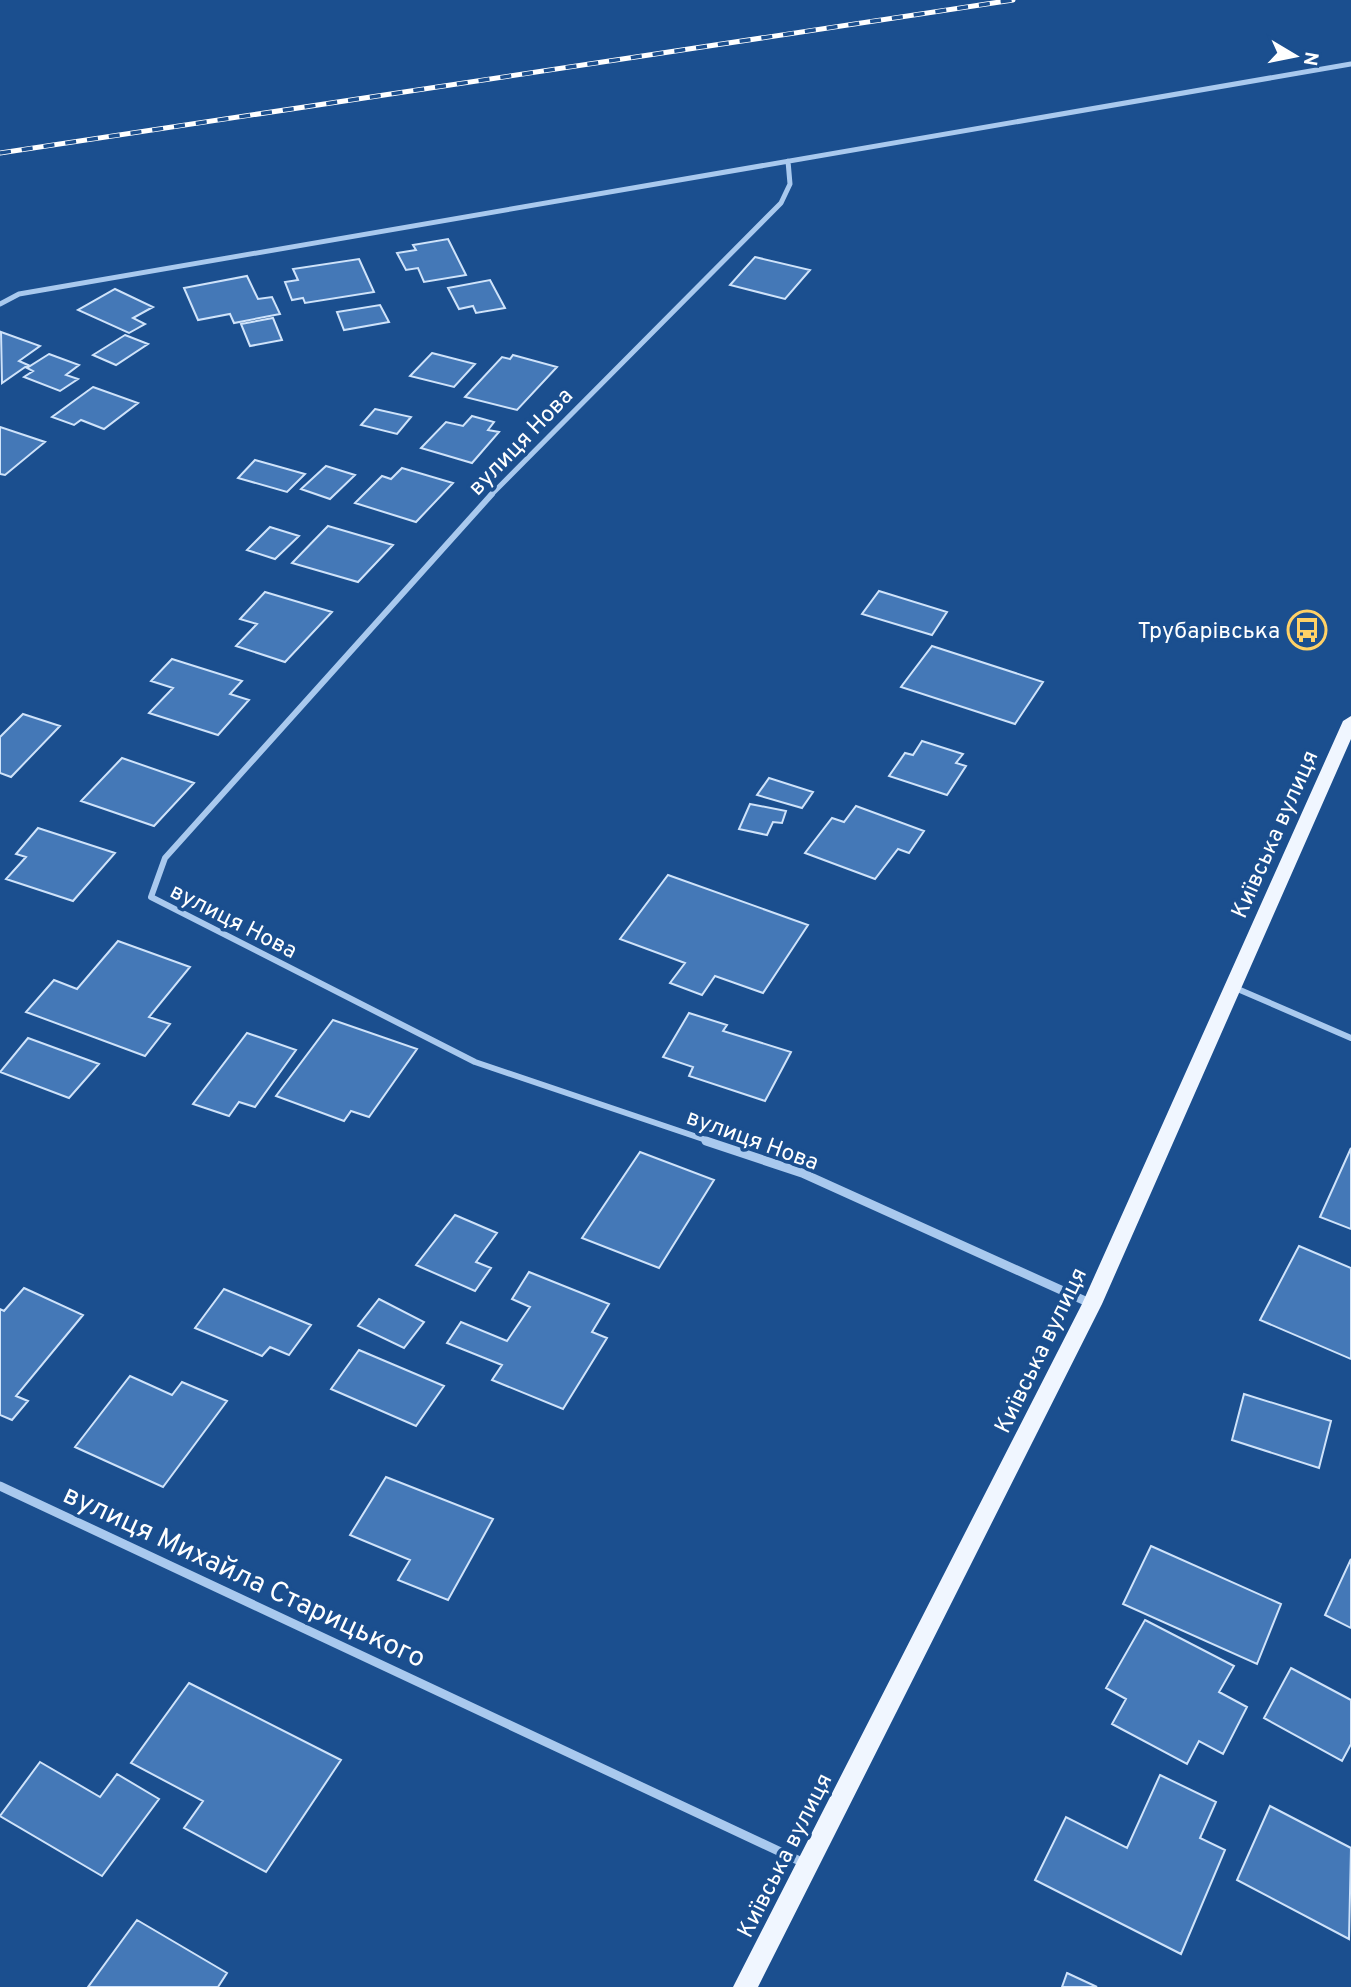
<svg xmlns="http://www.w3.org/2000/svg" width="1351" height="1987" font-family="Overpass,sans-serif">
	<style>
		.building { fill: #4478b7; stroke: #cfe3fa; stroke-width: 2 }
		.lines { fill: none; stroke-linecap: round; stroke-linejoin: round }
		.street-far2 { stroke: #a9c9ee; stroke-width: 5 }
		.street-far1 { stroke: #a9c9ee; stroke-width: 6 }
		.street { stroke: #a9c9ee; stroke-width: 9 }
		.primary { fill: #f0f6ff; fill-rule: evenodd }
		.rail-casing { stroke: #fff; stroke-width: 5 }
		.rail { stroke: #1b4f8f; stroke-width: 3.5; stroke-dasharray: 11; stroke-linecap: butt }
		.labels { text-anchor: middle; stroke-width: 7; stroke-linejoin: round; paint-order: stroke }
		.street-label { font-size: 23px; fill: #fff; stroke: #1b4f8f }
		.poi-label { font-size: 23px; fill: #fff; stroke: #1b4f8f; text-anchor: end }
		.near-street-label { font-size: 28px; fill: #fff; stroke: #1b4f8f }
	</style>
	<rect width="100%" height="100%" fill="#1b4f8f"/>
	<path class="building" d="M 448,239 L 466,275 L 424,282 L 418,268 L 406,270 L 397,253 L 416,250 L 413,245 Z
		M 755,257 L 810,270 L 785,299 L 730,285 Z
		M 359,259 L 374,292 L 305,303 L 303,298 L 292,300 L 285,282 L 298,280 L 293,269 Z
		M 247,276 L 258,299 L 272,297 L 280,314 L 234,323 L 230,314 L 198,320 L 184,288 Z
		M 490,280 L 505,308 L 476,313 L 473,306 L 459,309 L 448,288 Z
		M 115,289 L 153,307 L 133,318 L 145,324 L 129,333 L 78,310 Z
		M 380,305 L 389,322 L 344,330 L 337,312 Z
		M 273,318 L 282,340 L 250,346 L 241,324 Z
		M 1,332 L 40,346 L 19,361 L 28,365 L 2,383 Z
		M 125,335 L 148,344 L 116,365 L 93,355 Z
		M 432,353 L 475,364 L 454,387 L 410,376 Z
		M 49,354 L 79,365 L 66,375 L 78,379 L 60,391 L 24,377 L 33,371 L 27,368 Z
		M 513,355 L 557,367 L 517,410 L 465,397 L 502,357 L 510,359 Z
		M 93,387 L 138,403 L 104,429 L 81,420 L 74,425 L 52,417 Z
		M 375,409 L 411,417 L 397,434 L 361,425 Z
		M 472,416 L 494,422 L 488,430 L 499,432 L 472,463 L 421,448 L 446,422 L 463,426 Z
		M 0,427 L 45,442 L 5,475 L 0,474 Z
		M 255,460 L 305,474 L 287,492 L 238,478 Z
		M 326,466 L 355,475 L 330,499 L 301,489 Z
		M 402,468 L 453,483 L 416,522 L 355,503 L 382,476 L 391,479 Z
		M 328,526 L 393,545 L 358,582 L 292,563 Z
		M 270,527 L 299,536 L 275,559 L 247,550 Z
		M 879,591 L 947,612 L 932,635 L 862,614 Z
		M 265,592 L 332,612 L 285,662 L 236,646 L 257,624 L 240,619 Z
		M 932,646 L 1043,682 L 1015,724 L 901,687 Z
		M 172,659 L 242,681 L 230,694 L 249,700 L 218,735 L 149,713 L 173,688 L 151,681 Z
		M 23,714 L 60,726 L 11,777 L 0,773 L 0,737 Z
		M 922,741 L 963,754 L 956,763 L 966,766 L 947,795 L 889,776 L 905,753 L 913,755 Z
		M 122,758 L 194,783 L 154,826 L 81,801 Z
		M 769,778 L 813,792 L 802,808 L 757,795 Z
		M 750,804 L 786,811 L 782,823 L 773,822 L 767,835 L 739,829 Z
		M 856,806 L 924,831 L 909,853 L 898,849 L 875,879 L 805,853 L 832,818 L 844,822 Z
		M 38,828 L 115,853 L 73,901 L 6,879 L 26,857 L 16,854 Z
		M 668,875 L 808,925 L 763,993 L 715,976 L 702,995 L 670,983 L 685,963 L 620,939 Z
		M 118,941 L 190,967 L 149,1017 L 170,1024 L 145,1056 L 26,1012 L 54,980 L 77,989 Z
		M 689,1013 L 727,1025 L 723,1031 L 791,1052 L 765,1101 L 689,1076 L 693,1067 L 663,1057 Z
		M 333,1020 L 417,1049 L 369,1117 L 351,1111 L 344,1121 L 276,1096 Z
		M 247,1033 L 296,1050 L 255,1107 L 239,1102 L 229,1116 L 193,1104 Z
		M 28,1038 L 99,1064 L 69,1098 L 0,1072 Z
		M 1351,1148 L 1351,1229 L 1320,1217 Z
		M 640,1152 L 714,1180 L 659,1268 L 582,1238 Z
		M 455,1215 L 497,1233 L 476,1262 L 491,1268 L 475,1291 L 416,1265 Z
		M 1299,1246 L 1351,1268 L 1351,1359 L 1260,1320 Z
		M 529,1272 L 609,1304 L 592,1332 L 607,1338 L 563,1409 L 492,1380 L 502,1365 L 447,1343 L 461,1322 L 507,1341 L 530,1307 L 512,1299 Z
		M 24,1288 L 83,1315 L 16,1396 L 28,1401 L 12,1420 L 0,1415 L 0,1309 L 4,1311 Z
		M 224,1289 L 311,1325 L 289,1355 L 270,1347 L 262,1356 L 195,1328 Z
		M 379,1299 L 424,1322 L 404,1348 L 358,1326 Z
		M 359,1350 L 444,1386 L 416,1426 L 331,1389 Z
		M 130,1376 L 172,1395 L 182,1382 L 227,1401 L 163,1487 L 75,1447 Z
		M 1244,1394 L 1331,1421 L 1319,1468 L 1232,1440 Z
		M 386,1477 L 493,1519 L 448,1600 L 398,1580 L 410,1560 L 350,1535 Z
		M 1151,1546 L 1281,1604 L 1257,1664 L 1123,1604 Z
		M 1351,1559 L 1351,1628 L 1325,1615 Z
		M 1145,1620 L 1234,1666 L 1219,1692 L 1247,1707 L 1223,1754 L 1199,1741 L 1187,1764 L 1112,1724 L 1126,1699 L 1106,1688 Z
		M 1291,1668 L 1351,1700 L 1351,1744 L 1342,1761 L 1264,1718 Z
		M 189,1683 L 341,1760 L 266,1872 L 184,1828 L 203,1801 L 131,1763 Z
		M 40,1762 L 100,1797 L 117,1774 L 159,1799 L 102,1876 L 0,1816 Z
		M 1160,1775 L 1216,1802 L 1200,1838 L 1225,1850 L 1181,1954 L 1035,1880 L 1066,1817 L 1127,1848 Z
		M 1270,1806 L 1351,1848 L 1349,1939 L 1237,1880 Z
		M 137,1920 L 227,1973 L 218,1987 L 88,1987 Z
		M 1067,1973 L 1097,1987 L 1062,1987 Z"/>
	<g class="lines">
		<path class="street-far2" d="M 0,304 L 19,294 L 1351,64
			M 490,496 L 781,203 L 790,184 L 788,161"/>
		<path class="street-far1" d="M 492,494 L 165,858 L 151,897 L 475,1062 L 712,1142
			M 1233,987 L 1351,1038"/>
		<path class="street" d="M 706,1141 L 802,1173 L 1092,1304
			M 0,1486 L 804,1863"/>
		<path class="primary" d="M 1351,716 L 1351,739 L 1102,1304 L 758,1987 L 733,1987 L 1082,1304 L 1343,721 Z"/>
		<defs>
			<path id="rail" d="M 0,153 L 1013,0"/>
		</defs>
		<use href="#rail" class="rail-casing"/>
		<use href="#rail" class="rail"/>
	</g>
	<defs>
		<symbol id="bus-ring" viewBox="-11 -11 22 22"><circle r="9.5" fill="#1b4f8f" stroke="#ffd166" stroke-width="1.5"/><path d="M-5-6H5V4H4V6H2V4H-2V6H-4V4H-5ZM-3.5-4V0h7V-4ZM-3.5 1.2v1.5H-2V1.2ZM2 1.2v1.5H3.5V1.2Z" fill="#ffd166"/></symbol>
	</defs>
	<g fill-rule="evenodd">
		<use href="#bus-ring" x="1285" y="608" width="44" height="44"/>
	</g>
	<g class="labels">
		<g class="street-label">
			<text transform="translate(520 441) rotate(-46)" y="8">вулиця Нова</text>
			<text transform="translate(1274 834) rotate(-66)" y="8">Київська вулиця</text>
			<text transform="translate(234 920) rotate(27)" y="8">вулиця Нова</text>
			<text transform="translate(753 1139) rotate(20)" y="8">вулиця Нова</text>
			<text transform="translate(1040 1350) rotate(-64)" y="8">Київська вулиця</text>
			<text transform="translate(784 1855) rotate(-63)" y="8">Київська вулиця</text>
		</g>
		<g class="poi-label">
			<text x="1280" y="638">Трубарівська</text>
		</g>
		<g class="near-street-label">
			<text transform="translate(245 1575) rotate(25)" y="10">вулиця Михайла Старицького</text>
		</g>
	</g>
	<g transform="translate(1295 56) rotate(100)" stroke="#1b4f8f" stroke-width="5" paint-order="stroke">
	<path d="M0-5L12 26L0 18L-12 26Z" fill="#ffffff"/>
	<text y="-10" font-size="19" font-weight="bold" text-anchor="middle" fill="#ffffff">N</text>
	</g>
</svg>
